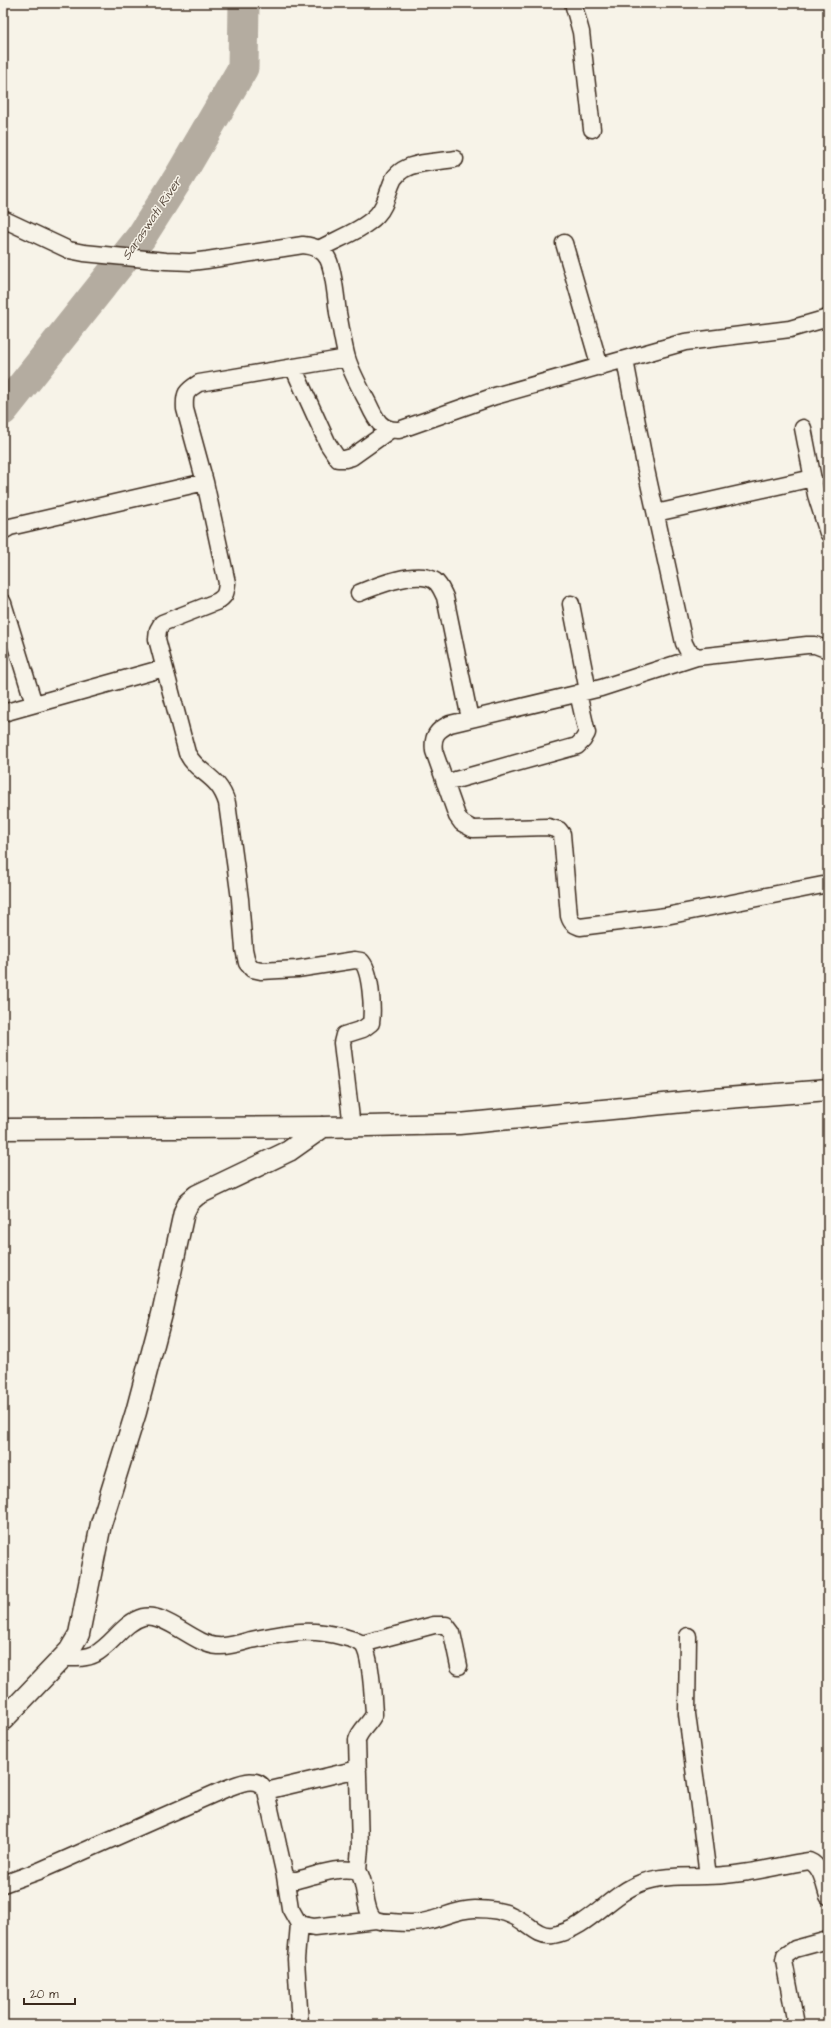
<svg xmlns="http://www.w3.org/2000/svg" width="831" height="2028" font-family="'Architects Daughter',sans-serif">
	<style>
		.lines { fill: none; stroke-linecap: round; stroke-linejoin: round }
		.river { stroke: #b4aca0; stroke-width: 31 }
		.minor-casing { stroke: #3b2a1e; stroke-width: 19 }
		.tertiary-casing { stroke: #3b2a1e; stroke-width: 23 }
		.minor { stroke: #f7f3e8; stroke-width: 16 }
		.tertiary { stroke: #f7f3e8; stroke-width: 20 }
		.labels { text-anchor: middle; stroke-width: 3; stroke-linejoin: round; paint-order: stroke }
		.water-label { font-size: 13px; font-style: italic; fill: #5f5145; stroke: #f7f3e8 }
	</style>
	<rect width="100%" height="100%" fill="#f7f3e8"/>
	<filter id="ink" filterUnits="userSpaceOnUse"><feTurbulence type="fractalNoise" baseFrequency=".025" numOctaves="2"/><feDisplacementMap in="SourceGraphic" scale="8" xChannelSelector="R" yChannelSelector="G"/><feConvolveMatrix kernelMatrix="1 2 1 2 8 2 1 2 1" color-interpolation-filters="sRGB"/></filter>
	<g filter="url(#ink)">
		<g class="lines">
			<path class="river" d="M 3,410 L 141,237 L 181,174 L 243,68 L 244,3"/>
			<defs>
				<path id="minor" d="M 573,3 L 581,32 L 592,129
					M 3,219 L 69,250 L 84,253 L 166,261 L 191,262 L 207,260 L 303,245 C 314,246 323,249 328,259 C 334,271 336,299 338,313 C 341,328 343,344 347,358 C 352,374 360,388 368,403 C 375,418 380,431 399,430 L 495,396 L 685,342 L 790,329 L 828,318
					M 564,243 L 600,367
					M 319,249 C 337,239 363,230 377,215 C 385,207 387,195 391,185 C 399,160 433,163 455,159
					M 347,358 L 199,383 C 186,391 184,393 185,409 L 205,482 L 227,583 C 226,594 225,597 216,602 L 162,623 L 158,630 L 157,639 L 187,753 C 198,775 218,774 227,803 L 240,899 L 244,949 L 247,963 L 252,969 L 261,971 L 297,969 L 355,960 L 361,961 C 371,970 373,1009 371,1023 L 363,1029 L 344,1035 L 342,1043 L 352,1127
					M 625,360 L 645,465 L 684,643 L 688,651 L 697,657 L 807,645 L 815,645 L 828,650
					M 293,367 L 328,444 L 338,459 L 345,459 L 352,457 L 390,430
					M 803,428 L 816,495 L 828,533
					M 656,513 L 813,478
					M 3,531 L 10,527 L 205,482
					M 359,593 C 376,586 417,569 435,581 C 440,585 442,591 445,597 L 470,719
					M 3,603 L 34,704
					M 571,604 L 588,691
					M 697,657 L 601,688 L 450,724 C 437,730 432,736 434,751 L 457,816 L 462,823 L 473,829 L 548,827 L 559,830 L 562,834 L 569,916 C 571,923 574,925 580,927 L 666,916 L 828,884
					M 3,713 L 164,668
					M 445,783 L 577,746 L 583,740 L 587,733 L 578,693
					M 688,1636 L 687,1714 L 708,1876
					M 362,1644 L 434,1625 L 446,1625 L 452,1633 L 459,1666
					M 62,1658 C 73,1658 85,1659 95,1654 C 112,1645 124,1622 143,1617 C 166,1612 194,1645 218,1646 C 229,1647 241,1643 251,1640 C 286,1633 308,1627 344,1637 C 350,1639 358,1640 363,1645 C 371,1655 373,1699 374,1714 C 370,1724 360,1729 357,1740 L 360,1847 L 358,1871
					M 266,1791 L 358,1769
					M 285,1876 L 290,1908 L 299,1924 L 314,1927 L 376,1920
					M 3,1884 L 39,1871 L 225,1789 C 239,1784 257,1774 266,1791 L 285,1876 L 291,1880 L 297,1880 C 317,1875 338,1866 358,1871 C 367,1883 363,1910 374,1919 C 379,1922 386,1922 392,1922 C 405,1923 418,1924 431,1920 C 446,1916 459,1909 475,1909 C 487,1909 502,1910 513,1916 C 526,1921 538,1938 553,1935 C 588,1929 609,1895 641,1883 C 667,1873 698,1878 725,1875 C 754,1873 781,1865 809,1861 C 822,1866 824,1884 828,1896
					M 299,1924 L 296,1959 L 300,2025
					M 792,2025 L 795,2019 L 784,1961 L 785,1956 L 795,1949 L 828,1940"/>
				<path id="tertiary" d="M 3,1129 L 323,1127 L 459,1124 L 714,1099 L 828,1090
					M 3,1720 L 69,1651 L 79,1634 L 101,1524 L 136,1412 L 162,1314 L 184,1212 L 189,1202 L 197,1195 L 289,1151 L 323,1127"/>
			</defs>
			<use href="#minor" class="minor-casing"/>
			<use href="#tertiary" class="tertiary-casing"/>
			<use href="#minor" class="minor"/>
			<use href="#tertiary" class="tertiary"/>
		</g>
	</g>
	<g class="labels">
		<g class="water-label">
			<text transform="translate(151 218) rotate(-56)" y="5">Saraswati River</text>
		</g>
	</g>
	<rect width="831" height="2028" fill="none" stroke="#f7f3e8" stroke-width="16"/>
	<rect x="8" y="8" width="815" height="2012" fill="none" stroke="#3b2a1e" stroke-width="1.5" filter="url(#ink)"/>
	<path d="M24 1998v6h51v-6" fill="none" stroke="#3b2a1e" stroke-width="2"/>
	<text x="30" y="1998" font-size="12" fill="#3b2a1e" stroke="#f7f3e8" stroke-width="3" paint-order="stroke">20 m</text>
</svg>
